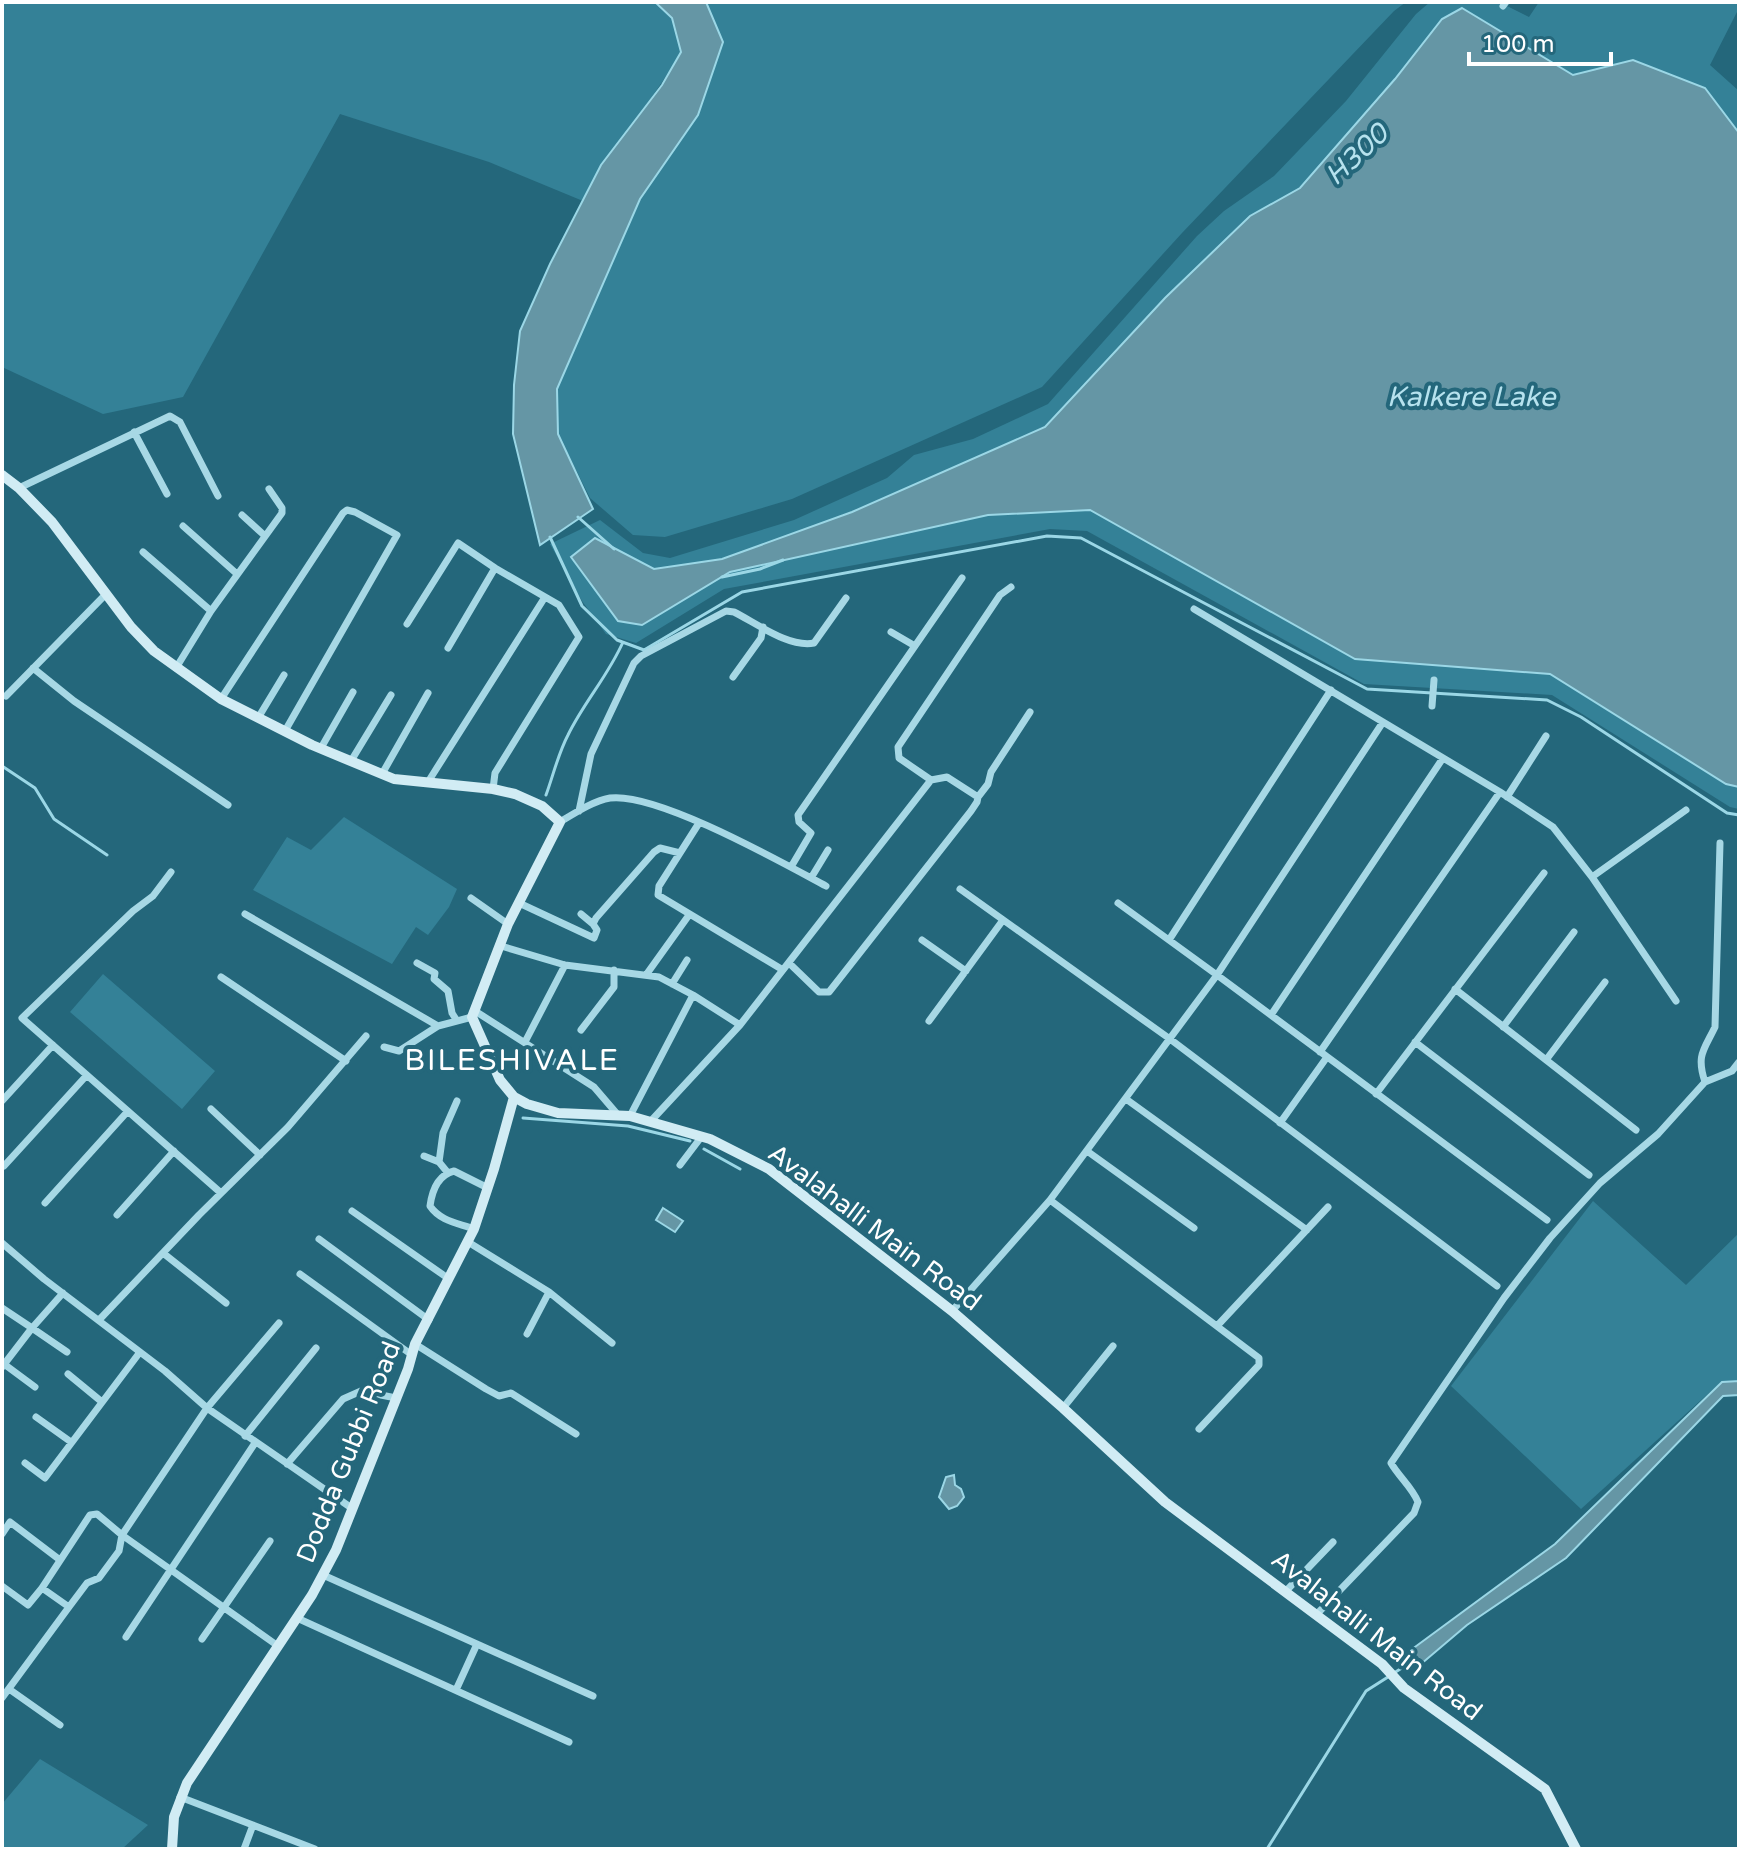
<svg xmlns="http://www.w3.org/2000/svg" width="1741" height="1851" font-family="'Varela Round',sans-serif">
	<style>
		.green { fill: #348197 }
		.water { fill: #6596a5; stroke: #9bd7e6; stroke-width: 2 }
		.lines { fill: none; stroke-linecap: round; stroke-linejoin: round }
		.stream { stroke: #9bd7e6; stroke-width: 3 }
		.street { stroke: #a7d8e5; stroke-width: 7 }
		.secondary { stroke: #d1ecf4; stroke-width: 10 }
		.labels { text-anchor: middle; stroke-width: 8; stroke-linejoin: round; paint-order: stroke }
		.street-label { font-size: 26px; fill: #fff; stroke: #24677b }
		.water-label { font-size: 28px; font-style: italic; fill: #b6e2ee; stroke: #24677b }
		.quarter-label { font-size: 30px; letter-spacing: 2px; fill: #fff; stroke: #24677b }
	</style>
	<rect width="100%" height="100%" fill="#24677b"/>
	<path class="green" d="M 2,2 L 655,2 L 672,18 L 681,52 C 651,104 610,148 583,201 L 489,162 L 340,114 L 183,397 L 103,414 L 2,367 Z
		M 706,2 L 1406,2 L 1394,11 L 1182,233 L 1042,387 L 792,499 L 665,537 L 633,535 L 590,498 L 558,434 L 557,389 L 640,199 L 698,114 L 723,42 Z
		M 1430,2 L 1499,2 L 1529,17 L 1539,2 L 1739,2 L 1739,8 L 1710,65 L 1739,91 L 1739,133 L 1705,88 L 1633,60 L 1574,75 L 1462,8 L 1442,19 L 1395,79 L 1300,188 L 1250,216 L 1165,298 L 1045,427 L 852,512 L 722,559 L 654,569 L 595,538 L 642,625 L 730,572 L 988,515 L 1090,510 L 1355,659 L 1550,674 L 1726,784 L 1739,787 L 1739,809 L 1730,807 L 1552,695 L 1364,684 L 1087,531 L 1050,529 L 724,589 L 636,643 L 606,634 L 582,601 L 550,544 L 600,520 L 643,553 L 670,558 L 794,520 L 887,478 L 914,455 L 973,439 L 1048,404 L 1197,236 L 1224,211 L 1274,176 L 1346,101 L 1416,14 Z
		M 344,817 L 457,889 L 449,907 L 428,935 L 416,927 L 392,964 L 253,890 L 287,837 L 311,850 Z
		M 103,974 L 215,1071 L 182,1109 L 70,1012 Z
		M 1593,1201 L 1686,1285 L 1739,1233 L 1739,1381 L 1721,1382 L 1581,1509 L 1451,1386 Z
		M 40,1759 L 148,1825 L 122,1849 L 2,1849 L 2,1804 Z"/>
	<path class="water" d="M 655,2 L 706,2 L 723,42 L 698,115 L 640,199 L 557,389 L 558,434 L 593,509 L 540,545 L 513,434 L 514,385 L 520,331 L 550,264 L 601,165 L 662,85 L 681,52 L 672,18 Z
		M 1462,8 L 1573,75 L 1633,60 L 1705,88 L 1739,133 L 1739,787 L 1726,784 L 1550,674 L 1355,659 L 1090,510 L 988,515 L 730,572 L 642,625 L 618,621 L 571,557 L 595,538 L 654,569 L 722,559 L 852,512 L 1045,427 L 1165,298 L 1250,216 L 1300,188 L 1395,79 L 1442,19 Z
		M 663,1208 L 683,1221 L 675,1232 L 656,1220 Z
		M 1739,1381 L 1739,1395 L 1723,1396 L 1566,1558 L 1467,1625 L 1414,1670 L 1400,1658 L 1555,1544 L 1722,1382 Z
		M 954,1475 L 955,1485 L 961,1489 L 964,1497 L 957,1506 L 949,1509 L 939,1497 L 946,1477 Z"/>
	<g class="lines">
		<path class="stream" d="M 578,517 L 614,549
			M 550,537 L 582,606 L 617,640 L 644,650 L 742,592 L 1047,536 L 1081,538 L 1367,689 L 1547,700 L 1581,717 L 1727,813 L 1739,815
			M 722,577 L 760,569 L 783,560
			M 2,766 L 35,788 L 54,819 L 107,855
			M 546,795 C 553,776 558,754 568,735 C 584,702 608,676 623,642
			M 523,1118 L 628,1126 L 690,1141
			M 704,1149 L 740,1169
			M 1394,1673 L 1408,1664
			M 1267,1849 L 1366,1691 L 1388,1677"/>
		<path class="street" d="M 1503,6 L 1506,2
			M 134,432 L 167,494
			M 19,488 L 170,416 L 180,422 L 218,496
			M 242,515 L 264,535
			M 183,526 L 237,574
			M 143,552 L 211,611
			M 1194,609 L 1500,792 L 1553,827 L 1592,877 L 1676,1001
			M 407,624 L 458,543 L 495,568
			M 891,632 L 915,646
			M 448,648 L 495,568 L 559,605 L 579,637 L 495,773 L 493,789
			M 33,668 L 74,701 L 228,805
			M 176,668 L 211,611 L 282,513 L 282,508 L 269,489
			M 733,677 L 761,638 L 763,627
			M 6,696 L 106,594
			M 221,699 L 343,513 L 347,510 L 355,512 L 397,535 L 285,731
			M 1432,706 L 1434,680
			M 258,718 L 284,675
			M 321,748 L 353,692
			M 351,761 L 391,695
			M 382,774 L 428,693
			M 931,780 L 899,758 L 898,747 L 1000,595 L 1011,587
			M 428,782 L 545,597
			M 978,797 L 988,784 L 991,772 L 1030,712
			M 1507,797 L 1546,736
			M 579,811 L 591,754 L 634,663 L 641,656 L 726,611 L 734,612 C 756,623 789,648 814,643 L 846,598
			M 560,822 C 575,813 593,801 610,798 C 657,792 781,862 826,886
			M 699,823 L 659,886 L 658,895 L 783,970
			M 791,867 L 811,833 L 799,822 L 798,815 L 962,578
			M 171,872 L 153,896 L 133,911 L 22,1018 L 221,1193
			M 1592,877 L 1686,810
			M 811,878 L 828,850
			M 960,889 L 1170,1039 L 1497,1286
			M 471,898 L 508,924
			M 519,903 L 594,938 L 597,930 L 593,924 L 596,918 L 654,852 L 660,848 L 680,853
			M 1118,903 L 1217,975 L 1383,722
			M 245,914 L 438,1026 L 472,1017
			M 581,914 L 593,924
			M 922,940 L 966,971
			M 1169,940 L 1331,690
			M 501,946 L 565,965 L 659,977 L 693,995 L 740,1025
			M 417,963 L 435,973 L 434,979 L 448,991 L 452,1013 L 457,1021
			M 646,975 L 689,915
			M 221,977 L 346,1061
			M 672,984 L 687,960
			M 1455,989 L 1636,1130
			M 475,1011 L 594,1087 L 618,1115
			M 1271,1015 L 1443,758
			M 929,1021 L 1003,920
			M 1503,1027 L 1574,932
			M 581,1030 L 614,987 L 614,970
			M 525,1042 L 565,965
			M 1415,1042 L 1589,1175
			M 384,1047 L 399,1051 L 438,1026
			M 1320,1052 L 1500,792
			M 1546,1060 L 1605,982
			M 1705,1082 C 1696,1055 1704,1050 1715,1027 L 1720,843
			M 1376,1094 L 1544,873
			M 1126,1099 L 1307,1230
			M 2,1101 L 53,1045
			M 211,1109 L 260,1155
			M 630,1116 L 693,995
			M 650,1122 L 740,1025 L 931,780 L 947,777 L 978,797 L 977,802 L 971,811 L 829,992 L 819,992 L 789,963
			M 1280,1123 L 1327,1057
			M 1087,1151 L 1194,1228
			M 424,1156 L 439,1162 L 448,1173
			M 439,1162 L 443,1133 L 457,1101
			M 680,1165 L 702,1136
			M 4,1166 L 87,1075
			M 1050,1200 L 1259,1358 L 1259,1365 L 1199,1429
			M 45,1203 L 128,1111
			M 352,1211 L 449,1279
			M 117,1215 L 174,1151
			M 474,1229 C 458,1223 440,1221 430,1206 C 432,1191 438,1175 454,1171 L 488,1188
			M 319,1239 L 429,1320
			M 468,1242 L 549,1292 L 612,1343
			M 2,1243 L 44,1279 L 165,1371 L 207,1408 L 353,1509
			M 163,1253 L 226,1303
			M 300,1274 L 412,1355
			M 2,1308 L 32,1328 L 63,1293
			M 952,1311 L 1050,1200 L 1217,975 L 1547,1220
			M 99,1320 L 199,1215 L 288,1127 L 366,1036
			M 1217,1326 L 1328,1207
			M 527,1334 L 549,1292
			M 415,1344 L 486,1389 L 499,1396 L 511,1393 L 576,1434
			M 4,1364 L 35,1387
			M 2,1367 L 32,1328 L 67,1352
			M 68,1374 L 102,1402
			M 1063,1408 L 1113,1346
			M 36,1417 L 71,1442
			M 245,1436 L 316,1348
			M 25,1463 L 45,1478 L 140,1352
			M 287,1464 L 343,1399 L 361,1391 L 396,1398
			M 2,1534 L 10,1522 L 60,1560
			M 323,1575 L 593,1696
			M 2,1586 L 28,1605 L 42,1588 L 69,1607
			M 42,1588 L 90,1515 L 97,1514 L 122,1535 L 278,1646
			M 1286,1591 L 1333,1542
			M 1316,1615 L 1414,1513 L 1418,1502 C 1412,1487 1399,1477 1391,1463 L 1504,1298 L 1550,1238 L 1600,1183 L 1658,1134 L 1705,1082 L 1732,1071 L 1739,1062
			M 297,1618 L 569,1742
			M 126,1637 L 255,1443
			M 202,1639 L 270,1541
			M 9,1689 L 60,1725
			M 456,1690 L 477,1644
			M 2,1698 L 69,1607 L 87,1583 L 99,1578 L 119,1551 L 122,1535 L 207,1408 L 279,1323
			M 180,1797 L 315,1849
			M 244,1849 L 253,1825"/>
		<path class="secondary" d="M 2,475 L 19,488 L 52,522 L 131,627 L 154,651 L 221,699 L 312,745 L 394,779 L 493,789 L 515,794 L 542,806 L 560,822 L 508,924 L 472,1017 L 500,1080 L 514,1097 L 527,1104 L 558,1113 L 630,1116 L 710,1139 L 769,1169 L 952,1311 L 1063,1408 L 1165,1502 L 1382,1664 L 1404,1688 L 1545,1789 L 1576,1849
			M 172,1849 L 174,1817 L 187,1783 L 312,1595 L 336,1550 L 408,1369 L 415,1344 L 474,1229 L 494,1169 L 514,1097"/>
	</g>
	<g class="labels">
		<g class="street-label">
			<text transform="translate(875 1227) rotate(37)" y="9">Avalahalli Main Road</text>
			<text transform="translate(348 1452) rotate(-68)" y="9">Dodda Gubbi Road</text>
			<text transform="translate(1377 1635) rotate(38)" y="9">Avalahalli Main Road</text>
		</g>
		<g class="water-label">
			<text transform="translate(1356 154) rotate(-43)" y="10">H300</text>
			<text x="1471" y="406">Kalkere Lake</text>
		</g>
		<g class="quarter-label">
			<text x="512" y="1070">BILESHIVALE</text>
		</g>
	</g>
	<rect width="1741" height="1851" fill="none" stroke="#ffffff" stroke-width="8"/>
	<path d="M1469 52v12h142v-12" fill="none" stroke="#ffffff" stroke-width="4"/>
	<text x="1481" y="52" font-size="24" fill="#ffffff" stroke="#24677b" stroke-width="6" paint-order="stroke">100 m</text>
</svg>
